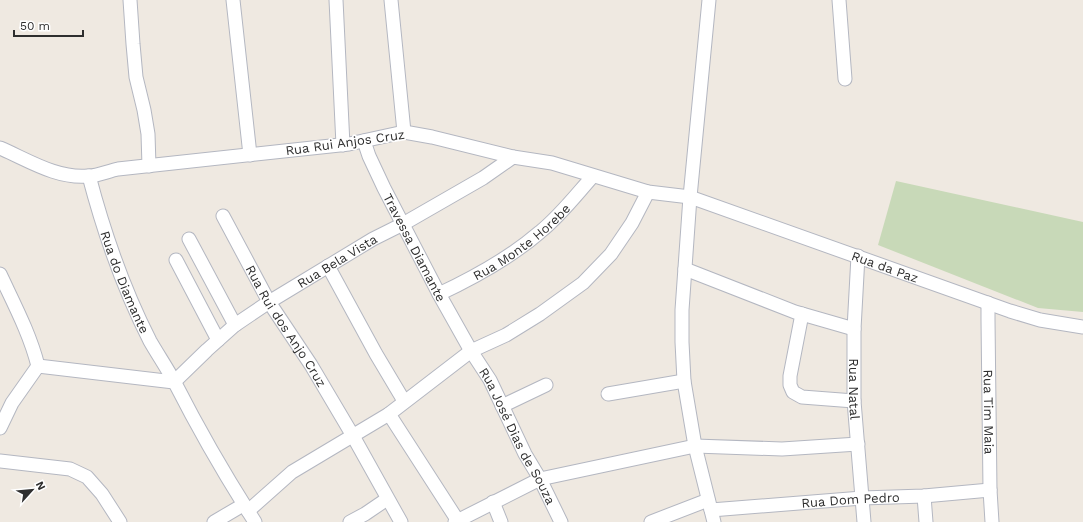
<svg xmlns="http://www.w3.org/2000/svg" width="1083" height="522" font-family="'Work Sans',sans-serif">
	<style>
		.cemetery { fill: #c8d9b8 }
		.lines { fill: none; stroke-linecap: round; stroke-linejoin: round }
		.minor-casing { stroke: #b4b7c1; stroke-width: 15 }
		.minor { stroke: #fff; stroke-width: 13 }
		.labels { text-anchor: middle; stroke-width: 3.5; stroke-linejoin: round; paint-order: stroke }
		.street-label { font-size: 13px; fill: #2e2e2e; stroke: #fff }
	</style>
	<rect width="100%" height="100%" fill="#efe9e1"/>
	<path class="cemetery" d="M 896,181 L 1083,222 L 1083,312 L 1038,308 L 878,245 Z"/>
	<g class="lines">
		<defs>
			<g id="minor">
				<path d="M 130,0 L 133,44 L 136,77 L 144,110 L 148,134 L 149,166"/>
				<path d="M 233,0 L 250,155"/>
				<path d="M 336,0 L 343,145"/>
				<path d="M 391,0 L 404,132"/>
				<path d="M 709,0 L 690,197 L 682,310 L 682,342 L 684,381 L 695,446 L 714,522"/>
				<path d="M 839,0 L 845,79"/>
				<path id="s1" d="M 364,141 L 369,156 L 384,188 L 439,294 L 471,351 L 490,380 L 525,454 L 540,479 L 561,522"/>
				<path id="s2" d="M 0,148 C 28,160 57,179 88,176 C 98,176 108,171 118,169 L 349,144 L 404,132 L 432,137 L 513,157 L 552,163 L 648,192 L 690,197 L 1010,311 L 1040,320 L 1083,327"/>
				<path id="s3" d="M 89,176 C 104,233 123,288 150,341 C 158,355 167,368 175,383 C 199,430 226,477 255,522"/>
				<path id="s4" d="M 223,216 L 269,302 L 311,365 L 353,436 L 401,522"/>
				<path d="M 189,239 L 235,325"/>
				<path id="s5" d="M 858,256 L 854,329 L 854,401 L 864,522"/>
				<path d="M 176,260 L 218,340"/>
				<path d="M 328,266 L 376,354 L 404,401"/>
				<path d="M 685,269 L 795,312 L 854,329"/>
				<path d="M 0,274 C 14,304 30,334 38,366"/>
				<path id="s6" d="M 439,294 C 475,277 510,258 540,232 C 560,216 576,195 593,176"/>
				<path id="s7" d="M 988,303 L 988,320 L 990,490 L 992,522"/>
				<path d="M 802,314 L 790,376 L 790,385 L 793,392 L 802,397 L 854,401"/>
				<path d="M 38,366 L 174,382"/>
				<path id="s8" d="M 174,382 L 207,350 L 235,325 L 269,302 L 373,239 L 403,224 L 483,178 L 513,157"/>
				<path d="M 608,394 L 684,381"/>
				<path d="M 502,406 L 546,385"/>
				<path d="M 389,414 L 458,521"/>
				<path d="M 0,428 L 12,403 L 38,366"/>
				<path d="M 0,461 L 70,469 L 87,477 L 102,494 L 120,522"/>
				<path d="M 924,496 L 926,522"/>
				<path d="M 493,502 L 501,522"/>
				<path id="s9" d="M 711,510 L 862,498 L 924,496 L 990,490"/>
				<path d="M 248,511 L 292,472 L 389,414 L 471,351 L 506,335 L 540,314 L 583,283 L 611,254 L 632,223 L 648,192"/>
				<path d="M 214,522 L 243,505"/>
				<path d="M 350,522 L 365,514 L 387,499"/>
				<path d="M 455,522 L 540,479 L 695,446 L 782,449 L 858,444"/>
				<path d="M 651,522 L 708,500"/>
			</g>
		</defs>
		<use href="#minor" class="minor-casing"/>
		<use href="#minor" class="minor"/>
	</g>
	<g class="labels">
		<g class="street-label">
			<text transform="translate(345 142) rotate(-8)" y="5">Rua Rui Anjos Cruz</text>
			<text dy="5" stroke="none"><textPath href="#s6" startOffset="98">Rua Monte Horebe</textPath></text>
			<text dy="5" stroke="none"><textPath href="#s1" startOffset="118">Travessa Diamante</textPath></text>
			<text dy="5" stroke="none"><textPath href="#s8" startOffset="204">Rua Bela Vista</textPath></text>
			<text dy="5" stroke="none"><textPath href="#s2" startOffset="914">Rua da Paz</textPath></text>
			<text dy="5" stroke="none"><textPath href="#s3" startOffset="112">Rua do Diamante</textPath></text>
			<text dy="5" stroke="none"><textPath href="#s4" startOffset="127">Rua Rui dos Anjo Cruz</textPath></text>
			<text dy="5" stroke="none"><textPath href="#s5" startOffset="133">Rua Natal</textPath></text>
			<text dy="5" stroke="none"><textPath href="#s7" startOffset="109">Rua Tim Maia</textPath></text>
			<text dy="5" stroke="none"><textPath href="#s1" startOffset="333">Rua José Dias de Souza</textPath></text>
			<text dy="5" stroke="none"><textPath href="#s9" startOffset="140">Rua Dom Pedro</textPath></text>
		</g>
	</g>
	<g transform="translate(32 490) rotate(63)" stroke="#ffffff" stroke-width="3" paint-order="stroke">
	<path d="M0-3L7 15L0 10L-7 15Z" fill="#2e2e2e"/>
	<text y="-6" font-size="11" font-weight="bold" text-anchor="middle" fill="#2e2e2e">N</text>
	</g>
	<path d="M14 30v6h69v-6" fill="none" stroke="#2e2e2e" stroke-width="2"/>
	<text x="20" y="30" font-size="12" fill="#2e2e2e" stroke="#ffffff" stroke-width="3" paint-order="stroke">50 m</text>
</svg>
